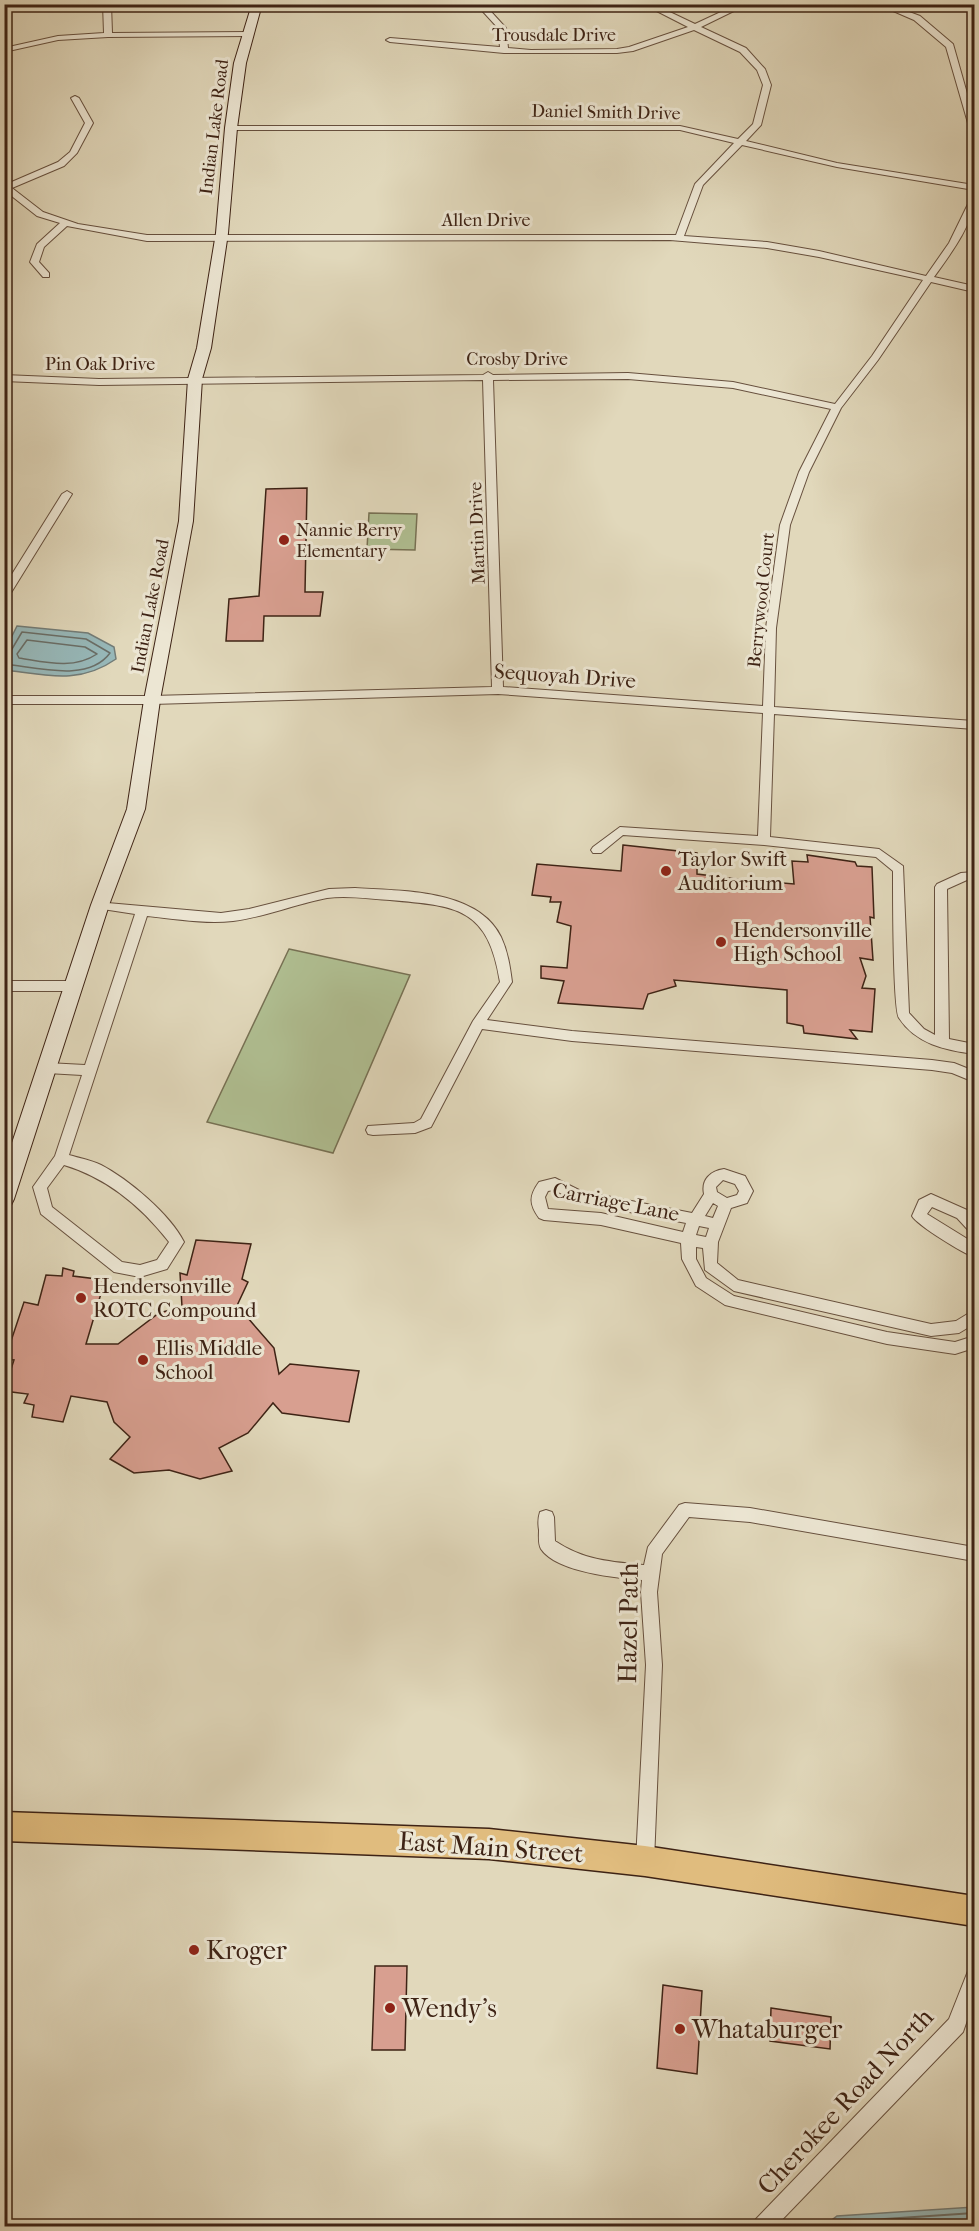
<svg xmlns="http://www.w3.org/2000/svg" width="979" height="2231" font-family="'IM FELL French Canon',serif">
	<style>
		.green { fill: #b0bf92; stroke: #777154; stroke-width: 1.5 }
		.water { fill: #97b8b9; stroke: #737c77; stroke-width: 1.5 }
		.lines { fill: none; stroke-linecap: round; stroke-linejoin: round }
		.shore-far1 { stroke: #6a6e67; stroke-width: 1.5 }
		.shore { stroke: #6a6e67; stroke-width: 2 }
		.building { fill: #d89f90; stroke: #3e2315; stroke-width: 1.5 }
		.street-casing { stroke: #67503e; stroke-width: 2 }
		.secondary-casing { stroke: #3e2315; stroke-width: 2 }
		.primary-casing { stroke: #3e2315; stroke-width: 3 }
		.street { fill: #ece6d3; fill-rule: evenodd }
		.secondary { fill: #ece6d3; fill-rule: evenodd }
		.primary { fill: #e0bc7e; fill-rule: evenodd }
		.poi-dot { fill: #8f2418; stroke: #ece6d3; stroke-width: 2 }
		.labels { text-anchor: middle; stroke-width: 6; stroke-linejoin: round; paint-order: stroke }
		.far-street-label { font-size: 18px; fill: #3e2315; stroke: #ece6d3 }
		.far-poi-label { font-size: 18px; fill: #3e2315; stroke: #ece6d3; text-anchor: start }
		.street-label { font-size: 21px; fill: #3e2315; stroke: #ece6d3 }
		.poi-label { font-size: 21px; fill: #3e2315; stroke: #ece6d3; text-anchor: start }
		.near-street-label { font-size: 26px; fill: #3e2315; stroke: #ece6d3 }
		.near-poi-label { font-size: 26px; fill: #3e2315; stroke: #ece6d3; text-anchor: start }
	</style>
	<rect width="100%" height="100%" fill="#e1d8bb"/>
	<filter id="stains"><feTurbulence type="fractalNoise" baseFrequency=".00333" numOctaves="4"/><feColorMatrix values="0 0 0 0 .2 0 0 0 0 .09 0 0 0 0 .02 0 0 0 .5 -.17"/></filter>
	<radialGradient id="worn" r=".72"><stop offset=".6" stop-color="#630" stop-opacity="0"/><stop offset="1" stop-color="#630" stop-opacity=".3"/></radialGradient>
	<path class="green" d="M 369,513 L 417,514 L 415,550 L 367,549 Z
		M 289,949 L 410,975 L 333,1153 L 207,1122 Z"/>
	<path class="water" d="M 17,626 L 88,633 L 114,647 L 116,659 C 79,685 46,675 5,670 L 5,650 Z
		M 974,2207 L 974,2226 L 824,2226 L 837,2216 Z"/>
	<g class="lines">
		<path class="shore-far1" d="M 27,640 L 85,647 L 97,654 C 73,670 45,662 19,658 L 17,654 Z
			M 4,651 L 12,649 L 22,632 L 86,639 L 110,653 C 88,683 36,667 4,664"/>
		<path class="shore" d="M 833,2226 L 840,2222 L 974,2213
			M 882,2226 L 974,2220"/>
	</g>
	<path class="building" d="M 307,488 L 305,592 L 323,592 L 320,616 L 264,616 L 263,641 L 226,641 L 229,599 L 259,596 L 266,489 Z
		M 623,845 L 697,853 L 697,874 L 737,879 L 794,884 L 792,861 L 808,862 L 807,855 L 855,862 L 857,866 L 872,867 L 874,918 L 870,917 L 873,960 L 860,958 L 866,976 L 862,988 L 875,989 L 872,1032 L 850,1030 L 857,1039 L 804,1033 L 803,1026 L 787,1023 L 787,990 L 674,980 L 676,986 L 648,994 L 643,1009 L 558,1003 L 564,981 L 541,978 L 541,966 L 567,968 L 571,926 L 557,922 L 561,902 L 550,902 L 551,897 L 532,895 L 537,864 L 621,871 Z
		M 196,1240 L 251,1244 L 242,1279 L 248,1282 L 234,1312 L 247,1317 L 274,1348 L 279,1374 L 290,1364 L 359,1371 L 349,1422 L 282,1413 L 273,1403 L 248,1433 L 219,1448 L 232,1471 L 200,1479 L 169,1470 L 134,1473 L 110,1459 L 130,1437 L 114,1422 L 107,1402 L 71,1396 L 63,1422 L 32,1417 L 34,1405 L 24,1403 L 28,1394 L 4,1391 L 14,1360 L 5,1359 L 24,1302 L 38,1305 L 46,1275 L 62,1276 L 63,1268 L 74,1271 L 73,1276 L 105,1280 L 86,1344 L 118,1344 L 159,1313 L 182,1307 L 180,1273 L 187,1275 Z
		M 375,1966 L 407,1966 L 405,2050 L 372,2050 Z
		M 663,1985 L 702,1991 L 697,2074 L 657,2068 Z
		M 771,2008 L 831,2017 L 830,2049 L 770,2041 Z"/>
	<g class="lines">
		<defs>
			<path id="street" d="M 103,4 L 111,4 L 112,33 L 248,32 L 252,34 L 248,36 L 108,37 L 58,40 L 4,52 L 4,48 L 58,36 L 104,33 Z
				M 476,4 L 484,4 L 506,28 L 508,48 L 531,50 L 617,49 L 629,47 L 688,27 L 643,4 L 653,4 L 695,24 L 738,4 L 748,4 L 701,27 L 746,48 L 765,69 L 771,85 L 761,125 L 746,141 L 837,163 L 974,185 L 974,190 L 837,167 L 742,145 L 703,185 L 684,236 L 767,242 L 819,251 L 926,276 L 949,243 L 970,200 L 974,198 C 974,224 949,256 934,277 L 974,286 L 974,292 L 931,282 L 878,360 L 841,408 L 809,472 L 790,525 L 776,628 L 774,707 L 974,721 L 974,729 L 774,714 L 770,837 L 879,849 L 903,866 L 909,1013 L 924,1029 L 935,1035 L 935,887 L 937,884 L 961,873 L 974,872 L 974,880 L 967,880 L 947,889 L 949,1039 L 974,1044 L 974,1054 C 945,1050 916,1044 899,1018 C 893,1009 893,890 893,871 L 876,857 L 764,845 L 623,835 L 601,853 L 593,853 L 591,850 L 593,847 L 620,827 L 758,836 L 763,713 L 498,694 L 152,704 L 4,704 L 4,696 L 152,696 L 492,687 L 483,380 L 99,385 L 4,381 L 4,375 L 99,379 L 483,375 L 488,372 L 493,375 L 628,373 L 733,382 L 835,404 L 872,356 L 923,280 L 819,257 L 767,248 L 670,240 L 147,241 L 67,226 L 44,247 L 39,262 L 49,273 L 49,277 L 43,277 L 30,262 L 37,244 L 60,223 L 37,216 L 4,190 L 4,184 L 7,184 L 58,162 L 70,152 L 85,123 L 71,98 L 75,96 L 79,98 L 93,123 L 77,153 L 64,166 L 12,188 L 43,212 L 78,224 L 147,235 L 676,235 L 695,184 L 734,143 L 680,130 L 231,130 L 227,128 L 231,126 L 680,126 L 738,139 L 753,124 L 763,85 L 757,70 L 740,52 L 694,30 L 633,51 L 617,53 L 504,53 L 390,42 L 386,40 L 390,38 L 500,47 L 498,28 ZM 628,379 L 733,388 L 831,409 L 799,472 L 780,525 L 766,628 L 763,706 L 503,687 L 493,380 Z
				M 877,4 L 888,4 L 920,16 L 953,44 L 974,118 L 974,132 L 970,130 L 946,47 L 914,20 Z
				M 67,491 L 72,494 L 9,596 L 4,599 L 4,587 L 62,494 Z
				M 355,888 C 401,891 478,889 501,937 C 508,952 510,967 512,982 L 487,1020 L 572,1031 L 932,1060 L 954,1063 L 974,1071 L 974,1082 L 952,1073 L 932,1070 L 572,1041 L 482,1029 L 431,1127 L 415,1133 L 373,1135 L 368,1134 L 366,1130 L 368,1126 L 414,1123 L 421,1119 L 473,1021 L 500,982 C 488,907 457,906 390,900 C 369,899 348,895 327,898 C 295,904 265,917 233,921 C 205,924 176,919 147,916 L 69,1155 C 79,1158 91,1160 101,1165 C 128,1179 170,1214 184,1242 L 167,1269 L 140,1277 L 114,1272 L 41,1214 L 33,1187 L 55,1156 L 82,1075 L 47,1073 L 40,1068 L 47,1063 L 85,1065 L 135,914 L 96,908 L 94,905 L 96,902 L 221,913 L 249,909 L 329,889 ZM 64,1165 C 107,1178 141,1206 169,1242 L 157,1260 L 140,1265 L 122,1262 L 52,1207 L 47,1188 Z
				M 4,981 L 74,981 L 80,986 L 74,991 L 4,991 Z
				M 724,1169 L 745,1176 L 753,1191 L 747,1203 L 731,1208 L 718,1242 L 717,1263 L 738,1280 L 931,1324 L 956,1321 L 974,1310 L 974,1324 L 959,1333 L 931,1336 L 734,1291 L 705,1270 L 703,1248 L 696,1247 L 696,1259 L 706,1278 L 734,1296 L 887,1332 L 955,1342 L 974,1336 L 974,1348 L 955,1354 L 887,1344 L 725,1305 L 696,1286 L 682,1259 L 681,1243 L 601,1225 L 544,1220 L 539,1218 C 529,1204 529,1196 539,1182 L 555,1178 L 581,1191 L 692,1213 L 704,1194 C 701,1180 710,1171 724,1169 ZM 723,1180 L 735,1184 L 739,1191 L 737,1195 L 727,1198 L 717,1192 L 716,1187 ZM 554,1190 L 578,1202 L 686,1223 L 683,1232 L 601,1213 L 548,1209 L 545,1197 L 548,1191 ZM 713,1203 L 718,1206 L 713,1218 L 705,1216 ZM 699,1226 L 709,1228 L 706,1237 L 696,1235 Z
				M 931,1194 L 967,1210 L 974,1218 L 974,1233 L 969,1231 L 957,1218 L 932,1207 L 927,1214 L 974,1243 L 974,1257 C 964,1254 917,1225 912,1216 L 919,1200 Z
				M 685,1503 L 750,1508 L 974,1547 L 974,1561 L 750,1522 L 689,1517 L 662,1554 L 657,1592 L 662,1665 L 654,1861 L 651,1867 L 645,1870 L 639,1867 L 636,1861 L 646,1665 L 641,1592 L 642,1580 C 617,1578 556,1572 541,1549 C 538,1544 539,1536 539,1530 C 538,1524 538,1518 540,1512 L 546,1510 L 552,1512 L 554,1517 L 555,1541 C 583,1560 611,1562 644,1565 L 648,1547 L 679,1505 Z
				M 974,1968 L 974,2000 L 963,2032 L 776,2226 L 753,2226 L 756,2219 L 949,2019 L 968,1971 Z"/>
			<path id="secondary" d="M 252,4 L 262,4 L 246,63 L 237,128 L 228,233 L 211,348 L 202,379 L 193,521 L 160,700 L 145,809 L 109,905 L 14,1199 L 11,1205 L 4,1207 L 4,1167 L 91,905 L 127,809 L 144,700 L 179,521 L 188,379 L 197,348 L 216,233 L 225,128 L 234,63 Z"/>
			<path id="primary" d="M 4,1812 L 489,1829 L 645,1846 L 974,1896 L 974,1926 L 645,1876 L 489,1859 L 4,1841 Z"/>
		</defs>
		<use href="#street" class="street-casing"/>
		<use href="#secondary" class="secondary-casing"/>
		<use href="#primary" class="primary-casing"/>
		<use href="#street" class="street"/>
		<use href="#secondary" class="secondary"/>
		<use href="#primary" class="primary"/>
	</g>
	<g class="poi-dot">
		<circle cx="284" cy="540" r="6"/>
		<circle cx="666" cy="871" r="6"/>
		<circle cx="721" cy="942" r="6"/>
		<circle cx="81" cy="1298" r="6"/>
		<circle cx="143" cy="1360" r="6"/>
		<circle cx="194" cy="1950" r="6"/>
		<circle cx="390" cy="2008" r="6"/>
		<circle cx="680" cy="2029" r="6"/>
	</g>
	<g class="labels">
		<g class="far-street-label">
			<text x="554" y="41">Trousdale Drive</text>
			<text transform="translate(606 112) rotate(1)" y="6">Daniel Smith Drive</text>
			<text transform="translate(214 127) rotate(-83)" y="6">Indian Lake Road</text>
			<text x="486" y="226">Allen Drive</text>
			<text x="517" y="365">Crosby Drive</text>
			<text x="100" y="370">Pin Oak Drive</text>
			<text transform="translate(477 533) rotate(-92)" y="6">Martin Drive</text>
			<text transform="translate(761 600) rotate(-84)" y="6">Berrywood Court</text>
			<text transform="translate(150 606) rotate(-79)" y="6">Indian Lake Road</text>
		</g>
		<g class="far-poi-label">
			<text x="296" y="536">Nannie Berry<tspan x="296" dy="21">Elementary</tspan></text>
		</g>
		<g class="street-label">
			<text transform="translate(565 676) rotate(4)" y="7">Sequoyah Drive</text>
			<text transform="translate(616 1202) rotate(11)" y="7">Carriage Lane</text>
		</g>
		<g class="poi-label">
			<text x="678" y="866">Taylor Swift<tspan x="678" dy="24">Auditorium</tspan></text>
			<text x="733" y="937">Hendersonville<tspan x="733" dy="24">High School</tspan></text>
			<text x="93" y="1293">Hendersonville<tspan x="93" dy="24">ROTC Compound</tspan></text>
			<text x="155" y="1355">Ellis Middle<tspan x="155" dy="24">School</tspan></text>
		</g>
		<g class="near-street-label">
			<text transform="translate(628 1623) rotate(-89)" y="9">Hazel Path</text>
			<text transform="translate(491 1847) rotate(4)" y="9">East Main Street</text>
			<text transform="translate(845 2101) rotate(-47)" y="9">Cherokee Road North</text>
		</g>
		<g class="near-poi-label">
			<text x="206" y="1959">Kroger</text>
			<text x="402" y="2017">Wendy's</text>
			<text x="692" y="2038">Whataburger</text>
		</g>
	</g>
	<rect width="979" height="2231" fill="none" stroke="#e1d8bb" stroke-width="24"/>
	<rect x="6" y="6" width="967" height="2219" fill="none" stroke="#3e2315" stroke-width="3"/>
	<rect x="12" y="12" width="955" height="2207" fill="none" stroke="#3e2315" stroke-width="1.5"/>
	<rect width="100%" height="100%" filter="url(#stains)"/>
	<rect width="100%" height="100%" fill="url(#worn)"/>
</svg>
